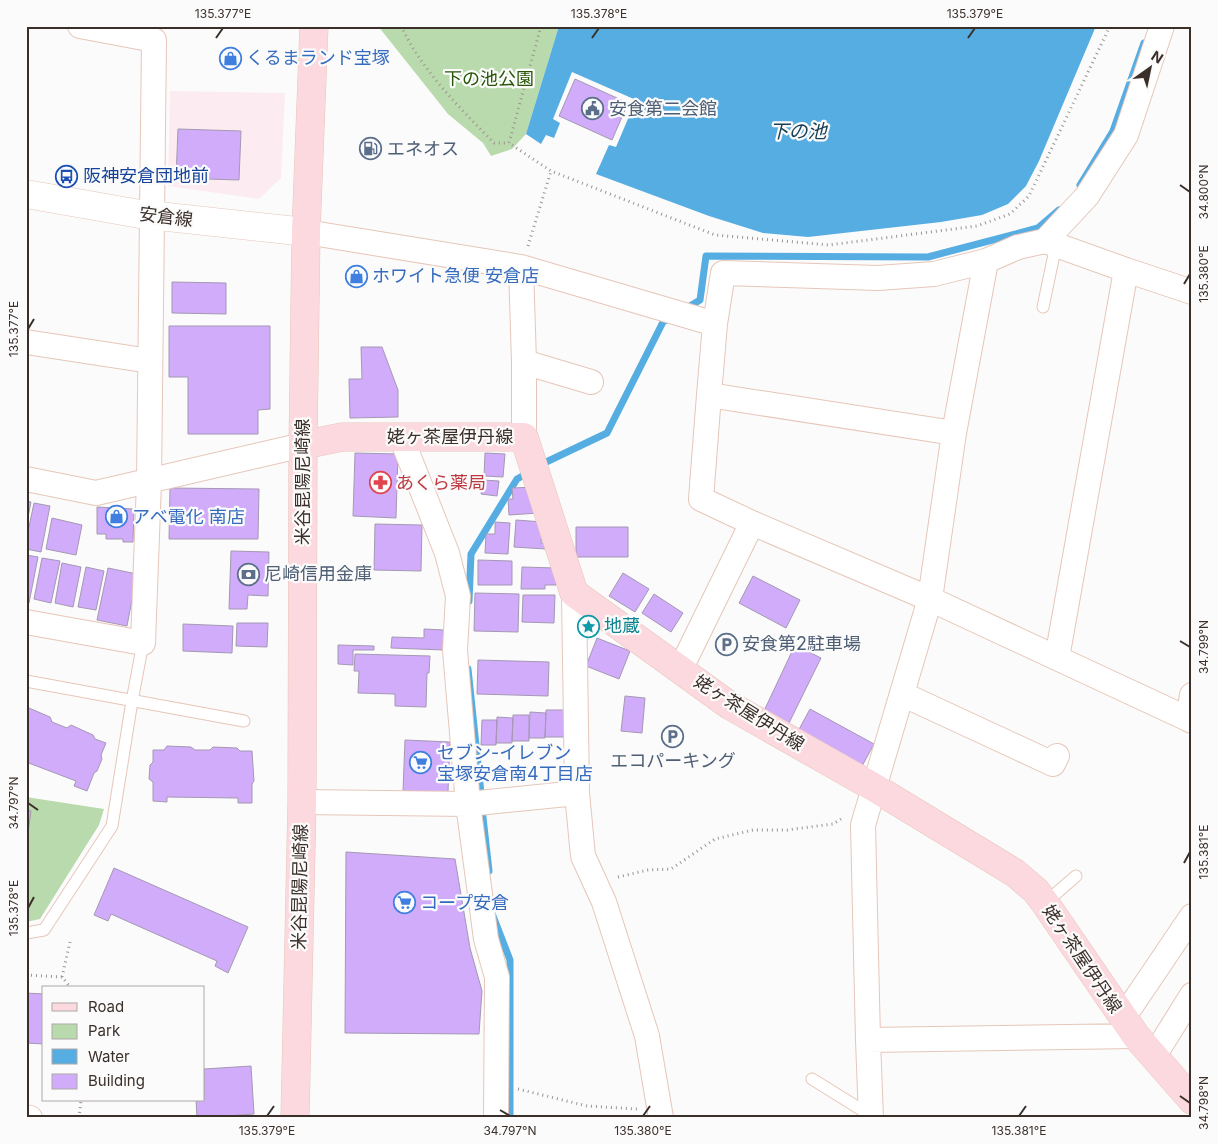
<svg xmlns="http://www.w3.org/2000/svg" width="1218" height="1144" font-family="Inter,'Noto Sans JP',sans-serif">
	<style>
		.commercial { fill: #fcecf1 }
		.green { fill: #b9daac }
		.water { fill: #55ade2 }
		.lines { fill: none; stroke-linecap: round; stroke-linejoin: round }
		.stream { stroke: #55ade2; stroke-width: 7 }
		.building { fill: #d1acfa; stroke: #a498b3 }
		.service-casing { stroke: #e6c6b9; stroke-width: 13 }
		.minor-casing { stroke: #e6c6b9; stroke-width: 26 }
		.tertiary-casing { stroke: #e6c6b9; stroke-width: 29 }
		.secondary-casing { stroke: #e6c6b9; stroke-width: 29 }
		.path { stroke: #9a9491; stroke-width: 3; stroke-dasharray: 1 4; stroke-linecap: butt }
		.service { stroke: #fff; stroke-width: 11 }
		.minor { stroke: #fff; stroke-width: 24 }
		.tertiary { stroke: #fff; stroke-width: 28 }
		.secondary { stroke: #fcd9df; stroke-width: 28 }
		.ticks { fill: none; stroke: #3b2f2a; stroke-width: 2 }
		.labels { text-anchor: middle; stroke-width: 4.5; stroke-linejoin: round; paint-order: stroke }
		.shop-label { font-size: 18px; fill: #366cbe; stroke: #fbfbfb; text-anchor: start }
		.park-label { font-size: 18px; fill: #285609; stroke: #fbfbfb }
		.service-label { font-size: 18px; fill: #4e5e75; stroke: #fbfbfb; text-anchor: start }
		.transit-label { font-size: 18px; fill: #164399; stroke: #fbfbfb; text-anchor: start }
		.street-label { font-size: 18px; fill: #3b2f2a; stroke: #fbfbfb }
		.health-label { font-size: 18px; fill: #be3a42; stroke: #fbfbfb; text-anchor: start }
		.culture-label { font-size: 18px; fill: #0d838f; stroke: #fbfbfb; text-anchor: start }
		.water-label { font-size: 19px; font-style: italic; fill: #1a4056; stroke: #fbfbfb }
		.neatline { fill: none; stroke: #3b2f2a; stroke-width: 2 }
		.ticks-label { font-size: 12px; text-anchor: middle; fill: #3b2f2a }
	</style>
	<rect width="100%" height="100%" fill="#fbfbfb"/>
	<path class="commercial" d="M 170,91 L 285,93 L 281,178 L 259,199 L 168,186 Z"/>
	<path class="green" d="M 378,26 L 559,26 L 526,134 L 512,149 L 491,156 L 483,143 L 448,114 Z
		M 26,797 L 104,809 L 99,825 L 40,919 L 26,922 Z"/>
	<path class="water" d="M 559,26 L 1096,26 L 1039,161 L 1026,186 L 1008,204 L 982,215 L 941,222 L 808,237 L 763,233 L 709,216 L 596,174 L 609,145 L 616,147 L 636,100 L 572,72 L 553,119 L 560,123 L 554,138 L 546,135 L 541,144 L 526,134 Z"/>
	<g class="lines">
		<path class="stream" d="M 1080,185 L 1113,131 L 1144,43
			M 690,306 L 700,300 L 706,256 L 928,257 L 1038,228 L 1059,210
			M 542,464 L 607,433 L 663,322 L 669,318
			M 469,601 L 471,554 L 517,479 L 526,474
			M 468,669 L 481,793
			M 482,809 L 489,871
			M 493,916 L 510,960 L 510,1118"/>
	</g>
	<path class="building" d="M 575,79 L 628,103 L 612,140 L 559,116 Z
		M 178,129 L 241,131 L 239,180 L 176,178 Z
		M 172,282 L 226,283 L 226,314 L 172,313 Z
		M 169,326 L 270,326 L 270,409 L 258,410 L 258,434 L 188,434 L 188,377 L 169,377 Z
		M 361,347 L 382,347 L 398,390 L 398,417 L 350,418 L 349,379 L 362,379 Z
		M 355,453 L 398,454 L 396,518 L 353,516 Z
		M 485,453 L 505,454 L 503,477 L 484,476 Z
		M 483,480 L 499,481 L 497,496 L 481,494 Z
		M 536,487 L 538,513 L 509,515 L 508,499 L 513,499 L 512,488 Z
		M 170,488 L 259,489 L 258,539 L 169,539 Z
		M 26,501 L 31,502 L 26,527 Z
		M 34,503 L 50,506 L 41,552 L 26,549 L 26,541 Z
		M 97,507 L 134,509 L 133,542 L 123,542 L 123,539 L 106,539 L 106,534 L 97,534 Z
		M 52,518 L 82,525 L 76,555 L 46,549 Z
		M 516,520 L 543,522 L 541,543 L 546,543 L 546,549 L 514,547 Z
		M 495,522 L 510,523 L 508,554 L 485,553 L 486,534 L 495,534 Z
		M 375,524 L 422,525 L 421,571 L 374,570 Z
		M 576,527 L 628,527 L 628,557 L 576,557 Z
		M 231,551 L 269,552 L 268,596 L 248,595 L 247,609 L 229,609 Z
		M 26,555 L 38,557 L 29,603 L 26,602 Z
		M 42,558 L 60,561 L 51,603 L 34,599 Z
		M 478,560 L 512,561 L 512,585 L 478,585 Z
		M 62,563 L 81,567 L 73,607 L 55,603 Z
		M 86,567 L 104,571 L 96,610 L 78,607 Z
		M 522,567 L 556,568 L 556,585 L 545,585 L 545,589 L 521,589 Z
		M 108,568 L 137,574 L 127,626 L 97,620 Z
		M 623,573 L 649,589 L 635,612 L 609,596 Z
		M 753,576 L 800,600 L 786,628 L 739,603 Z
		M 475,593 L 519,594 L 518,632 L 474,631 Z
		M 654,594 L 683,613 L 671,632 L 642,613 Z
		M 523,595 L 555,595 L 554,623 L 522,622 Z
		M 237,623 L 268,623 L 267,647 L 236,646 Z
		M 183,624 L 233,626 L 232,653 L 183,651 Z
		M 424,629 L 444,630 L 444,650 L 391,648 L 392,637 L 424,638 Z
		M 597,638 L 630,651 L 619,679 L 586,666 Z
		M 338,645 L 374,646 L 374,650 L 353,650 L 353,665 L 338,664 Z
		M 795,645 L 821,658 L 788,725 L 763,713 Z
		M 355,654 L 430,656 L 429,673 L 427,673 L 426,707 L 395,706 L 395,694 L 358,693 L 359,671 L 354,671 Z
		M 478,660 L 549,662 L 548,696 L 477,694 Z
		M 625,696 L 645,698 L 642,733 L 621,731 Z
		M 29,708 L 50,717 L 52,722 L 67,728 L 71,725 L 93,735 L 95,739 L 106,743 L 101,755 L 102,759 L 97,771 L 94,773 L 87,791 L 74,786 L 76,781 L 26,762 L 26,709 Z
		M 810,709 L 874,744 L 861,768 L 797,733 Z
		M 546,710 L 565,710 L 564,737 L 545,737 Z
		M 530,712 L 546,713 L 545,738 L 529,738 Z
		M 513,715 L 529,715 L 529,741 L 512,741 Z
		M 497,717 L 513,718 L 512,743 L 496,743 Z
		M 482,720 L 497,720 L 496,745 L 481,745 Z
		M 405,740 L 450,742 L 448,792 L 403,791 Z
		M 167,746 L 191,747 L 195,750 L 210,750 L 213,747 L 237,748 L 240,751 L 252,751 L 254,781 L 252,784 L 252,803 L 238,803 L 238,798 L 167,797 L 167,802 L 153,801 L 153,782 L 149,779 L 150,765 L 153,762 L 153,750 L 164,750 Z
		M 26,810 L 31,811 L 27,839 L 26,838 Z
		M 346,852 L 455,859 L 470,948 L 482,991 L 479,1034 L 345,1033 Z
		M 114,868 L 248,927 L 228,973 L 215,966 L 217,961 L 111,914 L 108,921 L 94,915 Z
		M 26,993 L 44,994 L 44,1044 L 26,1043 Z
		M 251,1066 L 254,1114 L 197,1118 L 196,1100 L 204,1100 L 204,1069 Z"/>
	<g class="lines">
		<defs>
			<path id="service" d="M 1043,307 L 1056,245
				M 26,681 L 244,721
				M 1045,903 L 1076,876
				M 26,933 L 44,930 L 112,826 L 132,701 L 143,643
				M 812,1079 L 870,1115"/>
			<path id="minor" d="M 306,232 L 521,267 L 715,324 L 709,395 L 954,433 L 930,599 L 863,825 L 868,1040
				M 1045,241 L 1126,270
				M 521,267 L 524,362 L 524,437
				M 715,324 L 723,273 L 878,278 L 934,274 L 986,261 L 1018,247 L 1045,241 L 1087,196 L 1126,135 L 1162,26
				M 26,342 L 150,361
				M 524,362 L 591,382
				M 709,395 L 701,499 L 752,523 L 930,599 L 1188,719
				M 954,433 L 986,261
				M 401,437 L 447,553 L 458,596 L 455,650 L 468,804 L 486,939 L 497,977 L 496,1118
				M 26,479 L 96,493 L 303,445
				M 574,593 L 577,793
				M 26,622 L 143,643 L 149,482 L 154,40 L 80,26
				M 1057,658 L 1126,270 L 1192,292
				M 680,670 L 752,523
				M 902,694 L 1053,764 L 1057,756
				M 1192,695 L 1188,719 L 1192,721
				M 302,802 L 468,804 L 577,793 L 583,856 L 604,902 L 647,1036 L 661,1118
				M 1123,1018 L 1192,916
				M 1154,1056 L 1192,995
				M 26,1117 L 30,1118
				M 871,1118 L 868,1040 L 1136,1036"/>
			<path id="tertiary" d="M 26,194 L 140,214 L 306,232"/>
			<path id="secondary" d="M 303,445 L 342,437 L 524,437 L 574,593 L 729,705 L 875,788 L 1015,873 L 1036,891 L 1045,903 L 1136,1036 L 1192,1100
				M 295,1118 L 302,802 L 303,445 L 306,232 L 314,26"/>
		</defs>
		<use href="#service" class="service-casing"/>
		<use href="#minor" class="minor-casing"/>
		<use href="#tertiary" class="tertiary-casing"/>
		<use href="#secondary" class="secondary-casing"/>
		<path class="path" d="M 401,26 C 423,72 459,107 494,143 L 509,143
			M 541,26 L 509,143 L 551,171 L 715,235 L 829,245 L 977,226 L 1010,214 L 1029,196 L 1110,26
			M 528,246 L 551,171
			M 618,877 L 648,870 L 671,869 L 715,839 L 753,830 L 787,830 L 833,824 L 841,819
			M 26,975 L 62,977 L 71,988
			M 62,977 L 70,942
			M 518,1089 L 587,1106 L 637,1109
			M 79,1118 L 81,1100"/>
		<use href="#service" class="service"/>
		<use href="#minor" class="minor"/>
		<use href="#tertiary" class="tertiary"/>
		<use href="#secondary" class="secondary"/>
	</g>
	<path class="ticks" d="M 216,38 L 223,28M 592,38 L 599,28M 968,38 L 975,28M 1180,185 L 1190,192M 1184,284 L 1190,274M 28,329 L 34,319M 1180,641 L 1190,647M 28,803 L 38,810M 1184,863 L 1190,852M 28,908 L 34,897M 1180,1096 L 1190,1103M 500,1110 L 510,1116M 267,1116 L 274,1106M 643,1116 L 650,1106M 1019,1116 L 1026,1106"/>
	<defs>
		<symbol id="shop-ring" viewBox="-11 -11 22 22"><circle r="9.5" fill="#fbfbfb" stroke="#3f7fe0" stroke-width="1.5"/><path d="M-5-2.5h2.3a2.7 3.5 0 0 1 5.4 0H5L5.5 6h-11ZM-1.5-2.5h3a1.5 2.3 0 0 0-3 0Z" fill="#3f7fe0"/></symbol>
		<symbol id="civic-ring" viewBox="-11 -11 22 22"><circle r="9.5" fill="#fbfbfb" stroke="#5c6f8a" stroke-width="1.5"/><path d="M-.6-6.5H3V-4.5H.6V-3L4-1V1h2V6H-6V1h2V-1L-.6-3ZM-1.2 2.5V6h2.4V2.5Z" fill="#5c6f8a"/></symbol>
		<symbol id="fuel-ring" viewBox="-11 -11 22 22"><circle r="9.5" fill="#fbfbfb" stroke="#5c6f8a" stroke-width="1.5"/><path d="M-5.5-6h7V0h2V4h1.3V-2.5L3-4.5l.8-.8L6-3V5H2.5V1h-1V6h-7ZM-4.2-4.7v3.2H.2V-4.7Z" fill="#5c6f8a"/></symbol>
		<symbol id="bus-ring" viewBox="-11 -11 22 22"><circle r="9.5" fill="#fbfbfb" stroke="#1a4fb4" stroke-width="1.5"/><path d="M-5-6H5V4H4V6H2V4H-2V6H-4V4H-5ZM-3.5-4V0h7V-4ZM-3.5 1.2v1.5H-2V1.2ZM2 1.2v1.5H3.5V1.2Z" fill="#1a4fb4"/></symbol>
		<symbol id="pharmacy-ring" viewBox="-11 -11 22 22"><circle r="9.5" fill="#fbfbfb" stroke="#e0444e" stroke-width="1.5"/><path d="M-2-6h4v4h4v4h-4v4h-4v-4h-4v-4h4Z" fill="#e0444e"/></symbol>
		<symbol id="bank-ring" viewBox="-11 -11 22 22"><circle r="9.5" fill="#fbfbfb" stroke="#5c6f8a" stroke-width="1.5"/><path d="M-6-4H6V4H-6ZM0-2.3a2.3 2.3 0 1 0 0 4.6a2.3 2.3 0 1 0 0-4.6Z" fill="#5c6f8a"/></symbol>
		<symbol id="sight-ring" viewBox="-11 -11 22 22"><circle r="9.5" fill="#fbfbfb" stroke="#0f9aa8" stroke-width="1.5"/><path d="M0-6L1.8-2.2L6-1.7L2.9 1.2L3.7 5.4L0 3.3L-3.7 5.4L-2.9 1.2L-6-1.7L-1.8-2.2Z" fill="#0f9aa8"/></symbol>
		<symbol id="parking-ring" viewBox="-11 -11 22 22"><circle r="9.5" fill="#fbfbfb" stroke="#5c6f8a" stroke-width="1.5"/><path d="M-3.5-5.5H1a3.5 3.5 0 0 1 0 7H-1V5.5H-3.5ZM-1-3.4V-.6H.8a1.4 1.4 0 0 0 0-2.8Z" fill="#5c6f8a"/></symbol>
		<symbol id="supermarket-ring" viewBox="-11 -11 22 22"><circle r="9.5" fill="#fbfbfb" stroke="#3f7fe0" stroke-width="1.5"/><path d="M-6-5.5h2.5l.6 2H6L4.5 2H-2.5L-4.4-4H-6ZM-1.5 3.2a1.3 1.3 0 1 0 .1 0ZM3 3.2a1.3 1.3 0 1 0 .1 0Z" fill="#3f7fe0"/></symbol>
	</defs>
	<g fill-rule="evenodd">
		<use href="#shop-ring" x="218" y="46" width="25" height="25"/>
		<use href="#civic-ring" x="580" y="96" width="25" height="25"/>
		<use href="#fuel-ring" x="358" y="136" width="25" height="25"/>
		<use href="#bus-ring" x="54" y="164" width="25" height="25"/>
		<use href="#shop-ring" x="344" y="264" width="25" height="25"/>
		<use href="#pharmacy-ring" x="368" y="470" width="25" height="25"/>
		<use href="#shop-ring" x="104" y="504" width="25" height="25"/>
		<use href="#bank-ring" x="236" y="562" width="25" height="25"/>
		<use href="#sight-ring" x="576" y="614" width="25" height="25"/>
		<use href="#parking-ring" x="714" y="632" width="25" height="25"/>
		<use href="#parking-ring" x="660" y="724" width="25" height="25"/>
		<use href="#supermarket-ring" x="408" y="750" width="25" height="25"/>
		<use href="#supermarket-ring" x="392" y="890" width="25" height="25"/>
	</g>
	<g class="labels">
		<g class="shop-label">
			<text x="246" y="64">くるまランド宝塚</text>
			<text x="372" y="282">ホワイト急便 安倉店</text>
			<text x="132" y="523">アベ電化 南店</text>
			<text x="437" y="759">セブン-イレブン<tspan x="437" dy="21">宝塚安倉南4丁目店</tspan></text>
			<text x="420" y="909">コープ安倉</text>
		</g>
		<g class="park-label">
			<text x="489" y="85">下の池公園</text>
		</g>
		<g class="service-label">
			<text x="609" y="115">安食第二会館</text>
			<text x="387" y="155">エネオス</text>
			<text x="264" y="580">尼崎信用金庫</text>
			<text x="742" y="650">安食第2駐車場</text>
			<text x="673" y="767" text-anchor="middle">エコパーキング</text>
		</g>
		<g class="transit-label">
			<text x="83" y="182">阪神安倉団地前</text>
		</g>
		<g class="street-label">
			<text transform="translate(166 217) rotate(7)" y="6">安倉線</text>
			<text x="450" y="443">姥ヶ茶屋伊丹線</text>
			<text transform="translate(303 482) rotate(-90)" y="6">米谷昆陽尼崎線</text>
			<text transform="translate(749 713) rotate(32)" y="6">姥ヶ茶屋伊丹線</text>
			<text transform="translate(300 887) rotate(-89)" y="6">米谷昆陽尼崎線</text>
			<text transform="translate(1082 959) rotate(56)" y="6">姥ヶ茶屋伊丹線</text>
		</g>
		<g class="health-label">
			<text x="396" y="489">あくら薬局</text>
		</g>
		<g class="culture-label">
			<text x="604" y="632">地蔵</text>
		</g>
		<g class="water-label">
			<text x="798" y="138">下の池</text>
		</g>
	</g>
	<rect width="1218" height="1144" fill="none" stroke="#fbfbfb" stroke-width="55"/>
	<rect x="42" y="986" width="162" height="115" fill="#fbfbfb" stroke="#aea9a7"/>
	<rect x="52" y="1003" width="25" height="8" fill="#fcd9df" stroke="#aea9a7"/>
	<text x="88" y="1012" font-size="15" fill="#3b2f2a">Road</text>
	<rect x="52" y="1024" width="25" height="15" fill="#b9daac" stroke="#aea9a7"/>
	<text x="88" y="1036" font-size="15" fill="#3b2f2a">Park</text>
	<rect x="52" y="1049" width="25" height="15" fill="#55ade2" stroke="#aea9a7"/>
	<text x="88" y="1062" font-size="15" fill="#3b2f2a">Water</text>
	<rect x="52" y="1074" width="25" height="15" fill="#d1acfa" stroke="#aea9a7"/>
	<text x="88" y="1086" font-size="15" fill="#3b2f2a">Building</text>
	<g transform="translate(1150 68) rotate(33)" stroke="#fbfbfb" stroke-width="4" paint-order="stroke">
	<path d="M0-4L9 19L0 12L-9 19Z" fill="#3b2f2a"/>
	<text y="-8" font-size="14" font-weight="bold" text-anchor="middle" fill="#3b2f2a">N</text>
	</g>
	<rect x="28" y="28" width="1162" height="1088" class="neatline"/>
	<g class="ticks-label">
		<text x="223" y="18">135.377°E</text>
		<text x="599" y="18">135.378°E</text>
		<text x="975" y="18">135.379°E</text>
		<text transform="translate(1204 192) rotate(-90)" y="4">34.800°N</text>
		<text transform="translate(1204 274) rotate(-90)" y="4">135.380°E</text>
		<text transform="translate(14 329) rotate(-90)" y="4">135.377°E</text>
		<text transform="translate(1204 647) rotate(-90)" y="4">34.799°N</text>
		<text transform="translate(14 803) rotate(-90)" y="4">34.797°N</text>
		<text transform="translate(1204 852) rotate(-90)" y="4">135.381°E</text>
		<text transform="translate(14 908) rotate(-90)" y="4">135.378°E</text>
		<text transform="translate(1204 1103) rotate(-90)" y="4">34.798°N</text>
		<text x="267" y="1135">135.379°E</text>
		<text x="510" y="1135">34.797°N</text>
		<text x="643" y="1135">135.380°E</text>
		<text x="1019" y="1135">135.381°E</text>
	</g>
</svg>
